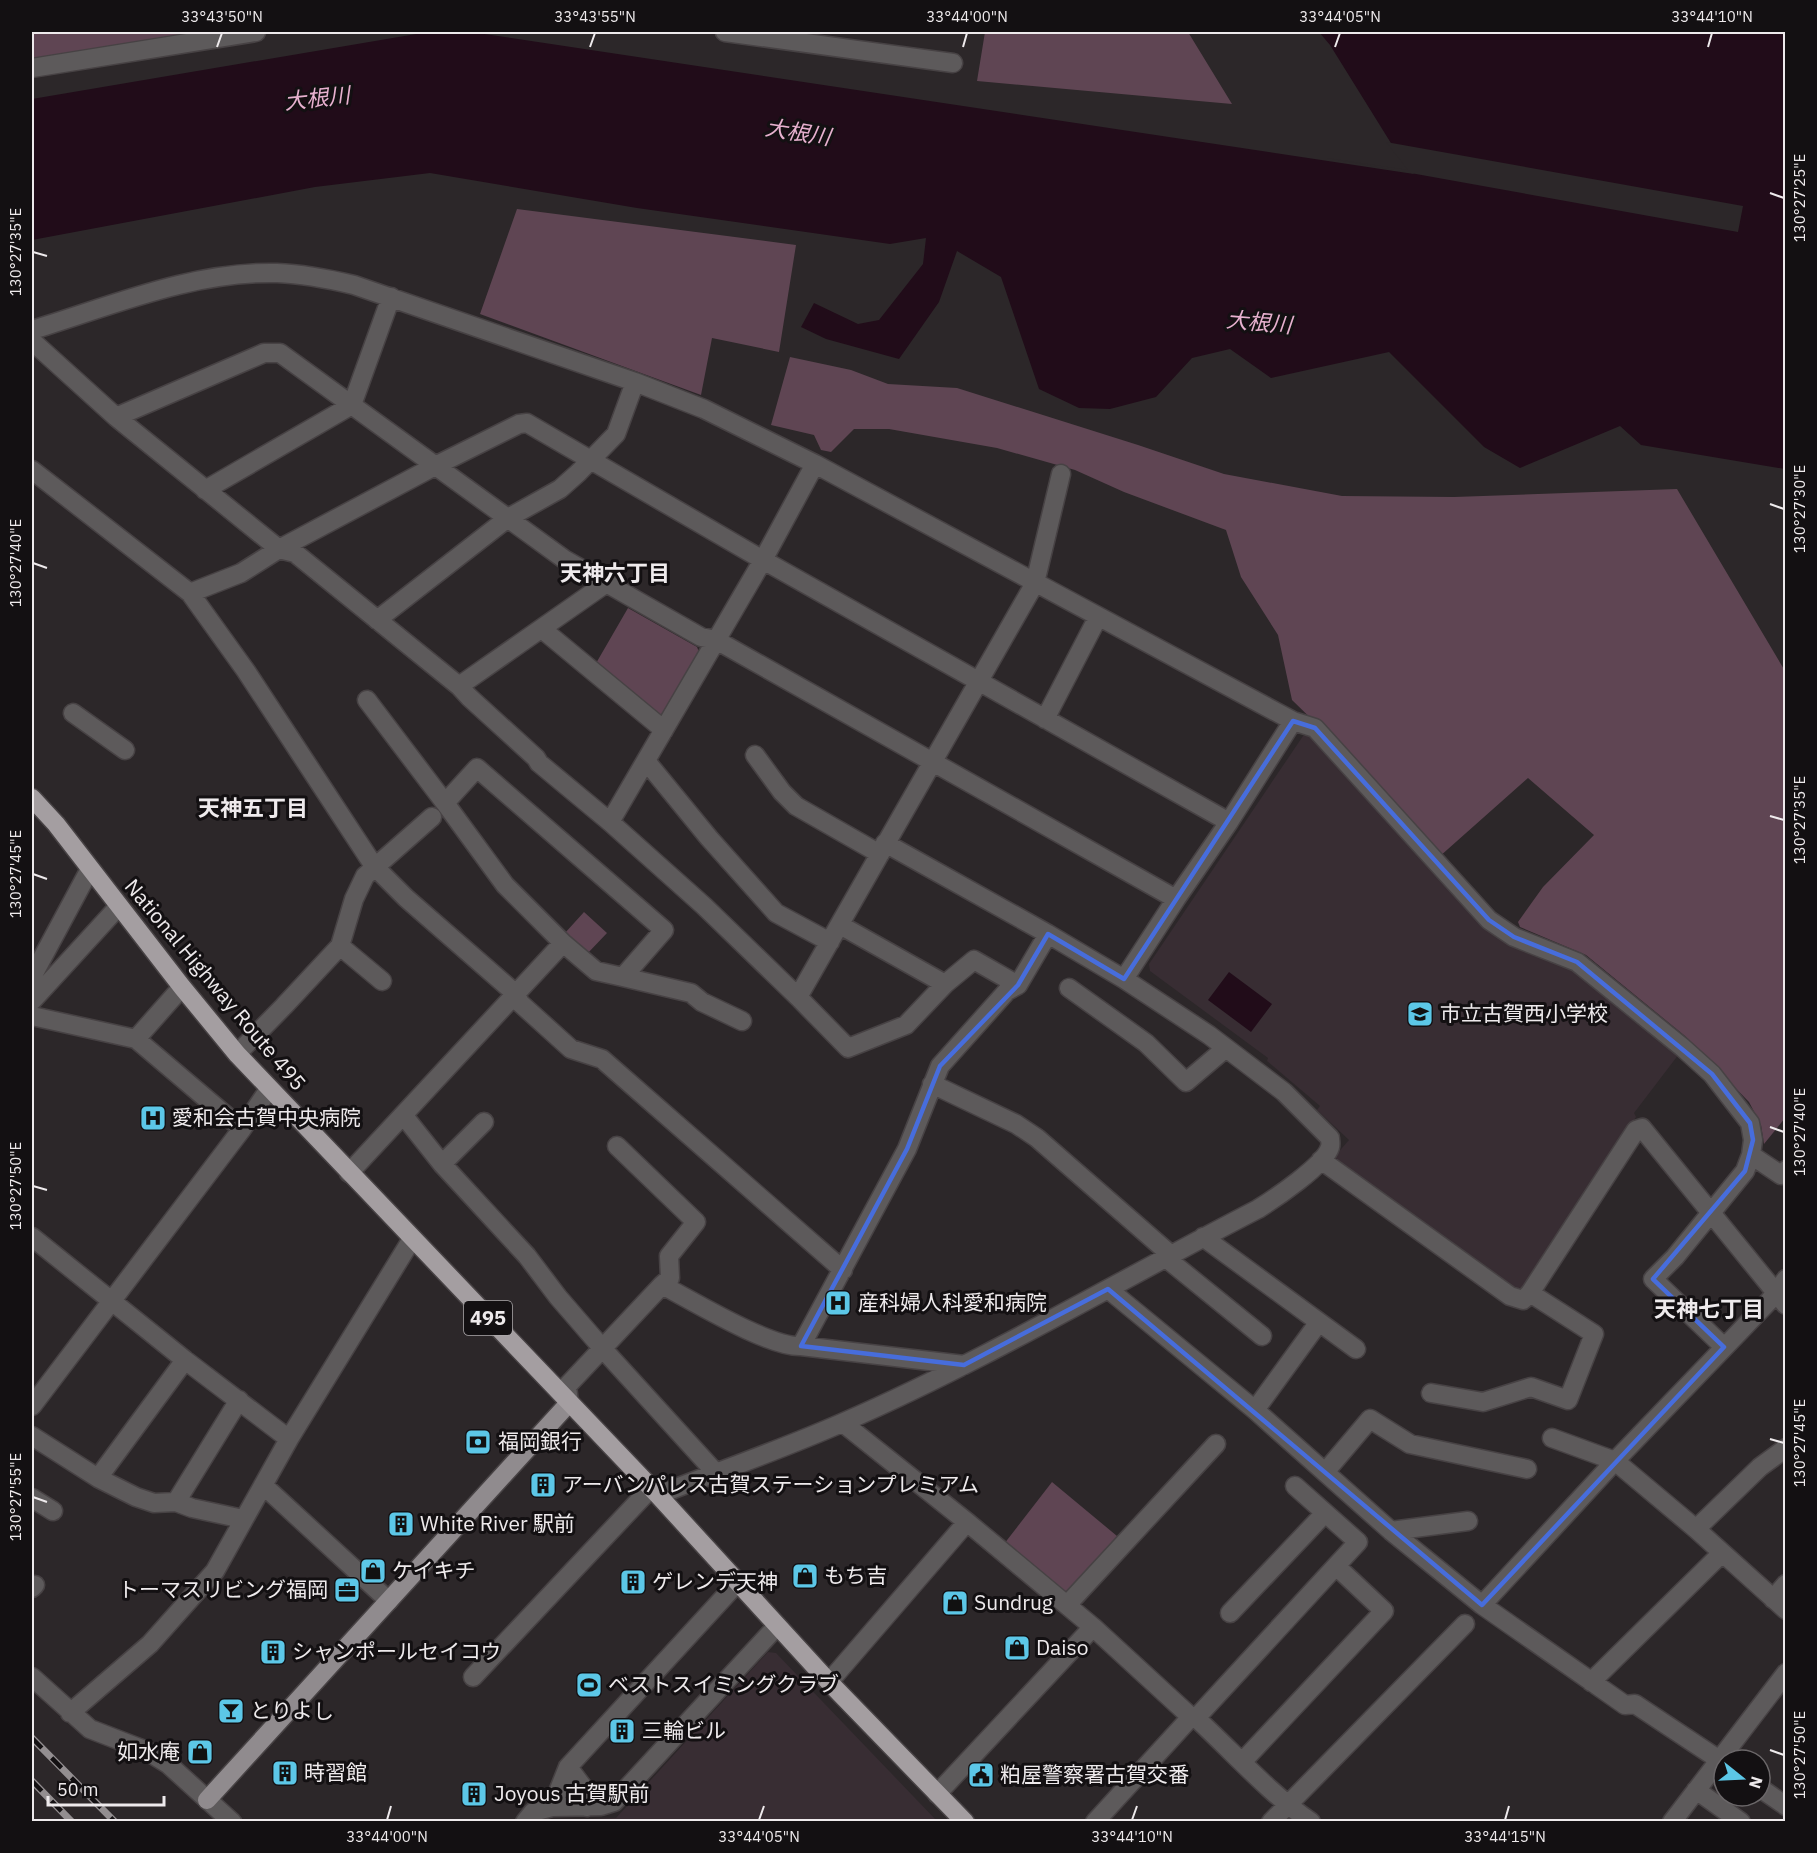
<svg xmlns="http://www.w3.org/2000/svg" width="1817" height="1853" font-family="'IBM Plex Sans','Noto Sans JP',sans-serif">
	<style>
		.built { fill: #382d33 }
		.green { fill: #5f4553 }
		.water { fill: #210c19 }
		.pier { fill: #2c2729 }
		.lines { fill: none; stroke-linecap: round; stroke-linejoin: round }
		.minor-casing { stroke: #474244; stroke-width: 21 }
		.major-casing { stroke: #474244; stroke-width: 21 }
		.highway-casing { stroke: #474244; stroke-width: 21 }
		.minor { stroke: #5d5a5b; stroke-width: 18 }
		.major { stroke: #908b8e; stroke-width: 18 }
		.highway { stroke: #a49ea1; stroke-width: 18 }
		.rail-casing { stroke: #938e90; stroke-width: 7 }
		.rail { stroke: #131012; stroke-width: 4.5; stroke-dasharray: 14; stroke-linecap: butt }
		.marked { fill: none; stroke: #476ddc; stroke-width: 4.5; stroke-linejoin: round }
		.ticks { fill: none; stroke: #eeeaec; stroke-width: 2 }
		.labels { text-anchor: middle; stroke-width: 6; stroke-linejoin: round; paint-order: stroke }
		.shield { fill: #131012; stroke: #aca9ab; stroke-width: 1.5 }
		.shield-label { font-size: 20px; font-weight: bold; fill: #eeeaec }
		.street-label { font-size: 21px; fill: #eeeaec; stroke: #131012 }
		.poi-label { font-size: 21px; fill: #eeeaec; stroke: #131012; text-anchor: start }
		.water-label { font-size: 22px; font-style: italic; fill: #e7b1cf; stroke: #131012 }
		.neighbourhood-label { font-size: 22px; font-weight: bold; fill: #eeeaec; stroke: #131012 }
		.neatline { fill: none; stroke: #eeeaec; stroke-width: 2 }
		.ticks-label { font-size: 15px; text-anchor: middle; fill: #eeeaec }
	</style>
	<rect width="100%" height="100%" fill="#2c2729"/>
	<path class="built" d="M 1309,733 L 1438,872 L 1555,959 L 1582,975 L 1679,1054 L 1634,1113 L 1636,1117 L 1526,1287 L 1512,1289 L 1337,1164 L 1335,1156 L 1349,1140 L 1317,1110 L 1320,1106 L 1267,1061 L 1268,1058 L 1150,971 L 1149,964 L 1303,736 Z
		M 768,1652 L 776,1653 L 937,1821 L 543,1821 L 616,1818 Z"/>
	<path class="green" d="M 32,32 L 246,32 L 32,74 Z
		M 985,32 L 1188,32 L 1232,104 L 977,81 Z
		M 517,209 L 796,245 L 779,352 L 712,338 L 701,395 L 480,314 Z
		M 790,357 L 851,370 L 888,384 L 957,388 L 1138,445 L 1224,474 L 1342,496 L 1454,497 L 1677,489 L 1785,671 L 1785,1118 L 1764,1144 L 1761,1125 L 1749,1102 L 1685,1036 L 1586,955 L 1520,927 L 1518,922 L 1543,887 L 1594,835 L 1528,778 L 1439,857 L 1364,770 L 1292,700 L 1278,635 L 1241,577 L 1226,530 L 1124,492 L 1075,470 L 997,448 L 889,429 L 854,429 L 831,452 L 821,450 L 814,435 L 771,425 Z
		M 628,608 L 697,647 L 699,652 L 665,715 L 657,717 L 595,665 Z
		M 584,912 L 607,933 L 587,954 L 565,933 Z
		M 1052,1482 L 1123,1541 L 1072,1593 L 1066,1592 L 1004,1544 Z"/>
	<path class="water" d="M 428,32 L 471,32 L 1414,174 L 1394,148 L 1330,45 L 1319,32 L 1785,32 L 1785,469 L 1641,445 L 1620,426 L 1520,468 L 1484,447 L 1389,352 L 1271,378 L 1230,349 L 1192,358 L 1156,397 L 1110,409 L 1079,408 L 1039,389 L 1001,277 L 957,251 L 939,302 L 899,359 L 826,339 L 801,327 L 814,303 L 858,324 L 879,320 L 923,264 L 926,238 L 890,244 L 637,208 L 430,173 L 315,187 L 32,240 L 32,99 Z
		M 1229,972 L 1272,1004 L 1251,1032 L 1208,1000 Z"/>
	<path class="pier" d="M 1386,142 L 1743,206 L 1738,232 L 1327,158 L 1408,170 Z"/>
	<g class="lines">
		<defs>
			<path id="minor" d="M 725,32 L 953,63
				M 32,68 L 256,32
				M 32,330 C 111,306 192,271 277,273 C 303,274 329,279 354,285 L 635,382 L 704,409 L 815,464 L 1293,721 L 1315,728 L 1489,920 L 1514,937 L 1577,962 L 1682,1047 L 1712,1074 L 1750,1123 L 1753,1140 L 1751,1155 L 1745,1171 L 1675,1257 L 1653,1279 L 1724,1347
				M 32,341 L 116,417
				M 815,464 L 763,560 L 610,822 L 704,906 L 798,997 L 1035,583 L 1061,474
				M 32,470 L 190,593 L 246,671 L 374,866 L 406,898 L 516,994 L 520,1003 L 571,1049 L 602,1059 L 843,1270
				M 205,490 L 352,405 L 391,297
				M 605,584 L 459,686 L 295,553 L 279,549 L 116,417 L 264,353 L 280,353 L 564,559 L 701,637 L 716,640 L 1176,899
				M 190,593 L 241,573 L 279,549 L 435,466 L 519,424 L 527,423 L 763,560 L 1229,822
				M 377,620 L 508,518 L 560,489 L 578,473 L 616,434 L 635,382
				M 542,629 L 664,730
				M 459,686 L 469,697 L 536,758 L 539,763 L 610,822
				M 367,700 L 445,803
				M 73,713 L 125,750
				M 1045,719 L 1098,617
				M 755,755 L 782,792 L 796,806 L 880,854
				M 646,761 L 709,838 L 776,913 L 830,942
				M 477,768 L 664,930 L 623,977 L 596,971 L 563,943 L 505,885 L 445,803 Z
				M 840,925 L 945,984 L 974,960 L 1018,985
				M 340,946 L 382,981
				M 32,977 L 90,869
				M 623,977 L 691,993 L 702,1002 L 742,1021
				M 1124,979 L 1176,899 L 1229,822 L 1293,721
				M 1069,988 L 1146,1043 L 1186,1082 L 1226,1048
				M 798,997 L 848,1048 L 906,1025 L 945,984
				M 32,1001 L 119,906
				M 32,1016 L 136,1039 L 242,1129
				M 136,1039 L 182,987
				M 237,1054 L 284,1006 L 340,946 L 354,899 L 365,876 L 432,817
				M 932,1084 L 1016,1124 L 1037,1138 L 1171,1255
				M 404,1116 L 442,1164 L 527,1256 L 558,1297 L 603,1349 L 715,1472
				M 617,1146 L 696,1222 L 669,1256 L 670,1278 L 662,1285
				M 1751,1155 L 1781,1175 L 1786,1170
				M 1321,1160 L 1510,1296 L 1523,1300 L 1530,1293 L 1636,1130 L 1642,1128 L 1786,1305
				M 442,1164 L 484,1122
				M 349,1173 L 563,943
				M 32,1237 L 185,1360 L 289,1439
				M 1203,1237 L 1319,1322 L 1255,1410
				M 1166,1258 L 1262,1336
				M 1108,1289 L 1255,1410 L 1391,1531 L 1482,1605 L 1625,1705 L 1635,1704 L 1724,1763
				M 1319,1322 L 1356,1349
				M 801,1346 L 907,1149 L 940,1066 L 1007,991 L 1018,985 L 1048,934
				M 1431,1393 L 1483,1402 L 1531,1387 L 1568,1400 L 1594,1334 L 1530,1293
				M 569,1403 L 567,1386 L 662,1285 C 693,1301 770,1348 801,1346 L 964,1365
				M 32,1406 L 242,1129 L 269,1089
				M 843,1423 L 967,1522 L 1093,1627 L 1191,1717 L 1196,1718 C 1234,1753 1269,1793 1311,1822
				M 32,1436 L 98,1478 L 136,1497 L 154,1503 L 176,1502 L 192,1508 L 243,1519
				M 1552,1438 L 1615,1461 L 1696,1529 L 1786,1610
				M 1326,1471 L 1370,1419 L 1410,1444 L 1527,1469
				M 98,1478 L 185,1360
				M 263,1485 L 389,1601
				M 658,1495 C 719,1471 783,1449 844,1422 C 986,1360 1120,1280 1258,1209 C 1274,1199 1325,1165 1330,1147 C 1331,1144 1330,1141 1330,1138 L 1284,1092 L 1209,1035 L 1124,979 L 1048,934 L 885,843
				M 32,1498 L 53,1511
				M 176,1502 L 239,1400
				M 1696,1529 L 1760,1467 L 1786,1448
				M 1391,1531 L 1468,1521
				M 32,1588 L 35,1585
				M 1773,1599 L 1786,1584
				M 1067,1605 L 1216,1444
				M 1482,1605 L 1615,1461 L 1770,1300 L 1786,1279
				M 1230,1613 L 1325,1513
				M 32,1677 L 90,1729 L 147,1751 L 168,1764 L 232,1822
				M 473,1677 L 651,1488
				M 829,1682 L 967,1522
				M 1591,1682 L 1722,1553
				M 70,1713 L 150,1644 L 215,1571 L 289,1439 L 412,1239
				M 1196,1718 L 1358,1542 L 1295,1486
				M 1243,1761 L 1384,1611 L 1336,1566
				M 568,1767 L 583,1787 L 587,1807
				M 1760,1788 L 1786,1806
				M 1696,1790 L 1741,1822
				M 937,1794 L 1093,1627
				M 552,1807 L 568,1767 L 738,1582
				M 525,1822 L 533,1812 L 552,1807 L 601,1806 L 614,1802 L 777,1626
				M 1095,1822 L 1191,1717
				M 1271,1822 L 1465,1624
				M 1672,1822 L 1786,1673"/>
			<path id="major" d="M 207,1800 L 569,1403"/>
			<path id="highway" d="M 32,798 L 56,824 L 182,987 L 237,1054 L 658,1495 L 829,1682 L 965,1822"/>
		</defs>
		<use href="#minor" class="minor-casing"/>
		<use href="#major" class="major-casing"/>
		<use href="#highway" class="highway-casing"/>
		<use href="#minor" class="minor"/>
		<use href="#major" class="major"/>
		<use href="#highway" class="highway"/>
		<defs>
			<path id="rail" d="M 32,1738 L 115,1822
				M 32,1781 L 72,1822"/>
		</defs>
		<use href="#rail" class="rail-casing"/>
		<use href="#rail" class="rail"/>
	</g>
	<path class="marked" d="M 1293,721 L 1315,728 L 1489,920 L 1514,937 L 1577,962 L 1712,1074 L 1750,1123 L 1753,1140 L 1745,1171 L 1653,1279 L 1724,1347 L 1482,1605 L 1108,1289 L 964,1365 L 801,1346 L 907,1149 L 940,1066 L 1018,985 L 1048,934 L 1124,979 Z"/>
	<path class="ticks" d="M 217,47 L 222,33M 590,47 L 595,33M 963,47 L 967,33M 1335,47 L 1340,33M 1708,47 L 1712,33M 1770,193 L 1784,198M 33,252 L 47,256M 1770,504 L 1784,509M 33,563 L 47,568M 1770,816 L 1784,820M 33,874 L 47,879M 1770,1127 L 1784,1132M 33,1186 L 47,1190M 1770,1439 L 1784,1443M 33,1497 L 47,1502M 1770,1750 L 1784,1755M 387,1820 L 391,1806M 759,1820 L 764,1806M 1132,1820 L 1137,1806M 1505,1820 L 1509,1806"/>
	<defs>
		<symbol id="school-square" viewBox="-11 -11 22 22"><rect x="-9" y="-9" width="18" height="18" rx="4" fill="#5cc7e7" stroke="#131012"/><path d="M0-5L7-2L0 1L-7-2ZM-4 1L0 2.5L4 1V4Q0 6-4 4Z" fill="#111"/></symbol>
		<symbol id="hospital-square" viewBox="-11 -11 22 22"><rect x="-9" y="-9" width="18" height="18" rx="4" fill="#5cc7e7" stroke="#131012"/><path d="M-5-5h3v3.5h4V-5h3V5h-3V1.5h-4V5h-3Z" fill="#111"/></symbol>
		<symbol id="bank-square" viewBox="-11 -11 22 22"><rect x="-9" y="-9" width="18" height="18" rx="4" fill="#5cc7e7" stroke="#131012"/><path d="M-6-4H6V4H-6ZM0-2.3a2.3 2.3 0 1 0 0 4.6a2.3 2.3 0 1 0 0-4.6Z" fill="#111"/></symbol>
		<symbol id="building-square" viewBox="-11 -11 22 22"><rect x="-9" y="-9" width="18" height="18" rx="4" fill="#5cc7e7" stroke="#131012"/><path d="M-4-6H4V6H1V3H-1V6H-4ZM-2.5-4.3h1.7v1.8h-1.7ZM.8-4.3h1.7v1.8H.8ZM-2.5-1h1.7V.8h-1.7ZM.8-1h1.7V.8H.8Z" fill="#111"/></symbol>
		<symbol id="shop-square" viewBox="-11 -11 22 22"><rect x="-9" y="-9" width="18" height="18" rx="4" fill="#5cc7e7" stroke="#131012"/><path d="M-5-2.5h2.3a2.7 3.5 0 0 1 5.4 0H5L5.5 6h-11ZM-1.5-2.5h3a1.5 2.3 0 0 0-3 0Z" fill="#111"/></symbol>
		<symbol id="office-square" viewBox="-11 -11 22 22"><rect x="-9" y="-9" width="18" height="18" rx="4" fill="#5cc7e7" stroke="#131012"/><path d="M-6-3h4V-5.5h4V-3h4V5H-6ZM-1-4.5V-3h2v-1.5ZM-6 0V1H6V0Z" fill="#111"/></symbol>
		<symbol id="stadium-square" viewBox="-11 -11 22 22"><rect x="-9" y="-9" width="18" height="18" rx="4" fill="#5cc7e7" stroke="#131012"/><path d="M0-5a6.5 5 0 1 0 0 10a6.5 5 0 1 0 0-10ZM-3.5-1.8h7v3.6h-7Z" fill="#111"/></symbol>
		<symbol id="bar-square" viewBox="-11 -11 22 22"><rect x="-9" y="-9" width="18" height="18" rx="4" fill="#5cc7e7" stroke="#131012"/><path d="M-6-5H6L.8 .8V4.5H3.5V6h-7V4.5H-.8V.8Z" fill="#111"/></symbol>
		<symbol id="civic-square" viewBox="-11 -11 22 22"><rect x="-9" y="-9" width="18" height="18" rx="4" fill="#5cc7e7" stroke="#131012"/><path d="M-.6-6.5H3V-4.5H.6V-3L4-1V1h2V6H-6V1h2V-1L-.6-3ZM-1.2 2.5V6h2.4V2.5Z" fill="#111"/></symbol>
	</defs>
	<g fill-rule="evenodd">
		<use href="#school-square" x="1405" y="999" width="30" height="30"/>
		<use href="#hospital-square" x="138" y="1103" width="30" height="30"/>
		<use href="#hospital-square" x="823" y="1288" width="30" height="30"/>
		<use href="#bank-square" x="463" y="1427" width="30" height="30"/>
		<use href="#building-square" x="528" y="1470" width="30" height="30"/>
		<use href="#building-square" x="386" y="1509" width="30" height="30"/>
		<use href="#shop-square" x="358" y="1556" width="30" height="30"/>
		<use href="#shop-square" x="790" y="1561" width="30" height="30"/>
		<use href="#building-square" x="618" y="1567" width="30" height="30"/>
		<use href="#office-square" x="332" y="1575" width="30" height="30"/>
		<use href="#shop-square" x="940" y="1588" width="30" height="30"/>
		<use href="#shop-square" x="1002" y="1633" width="30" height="30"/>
		<use href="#building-square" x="258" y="1637" width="30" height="30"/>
		<use href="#stadium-square" x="574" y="1670" width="30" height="30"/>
		<use href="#bar-square" x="216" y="1696" width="30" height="30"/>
		<use href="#building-square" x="607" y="1716" width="30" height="30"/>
		<use href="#shop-square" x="185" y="1737" width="30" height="30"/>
		<use href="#building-square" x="270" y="1758" width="30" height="30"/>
		<use href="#civic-square" x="966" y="1760" width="30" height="30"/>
		<use href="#building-square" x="459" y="1779" width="30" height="30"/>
	</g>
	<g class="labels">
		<rect class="shield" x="464" y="1301" width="48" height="34" rx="4.5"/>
		<g class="shield-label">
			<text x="488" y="1325">495</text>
		</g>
		<g class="street-label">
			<text transform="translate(215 985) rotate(50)" y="7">National Highway Route 495</text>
		</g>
		<g class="poi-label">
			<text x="1440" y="1021">市立古賀西小学校</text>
			<text x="172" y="1125">愛和会古賀中央病院</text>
			<text x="858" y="1310">産科婦人科愛和病院</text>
			<text x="498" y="1449">福岡銀行</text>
			<text x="562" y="1492">アーバンパレス古賀ステーションプレミアム</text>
			<text x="420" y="1531">White River 駅前</text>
			<text x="392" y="1578">ケイキチ</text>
			<text x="824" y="1583">もち吉</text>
			<text x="652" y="1589">ゲレンデ天神</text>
			<text x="328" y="1597" text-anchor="end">トーマスリビング福岡</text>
			<text x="974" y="1610">Sundrug</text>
			<text x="1036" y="1655">Daiso</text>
			<text x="292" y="1659">シャンポールセイコウ</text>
			<text x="608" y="1692">ベストスイミングクラブ</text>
			<text x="250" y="1718">とりよし</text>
			<text x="642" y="1738">三輪ビル</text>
			<text x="180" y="1759" text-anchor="end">如水庵</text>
			<text x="304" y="1780">時習館</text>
			<text x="1000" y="1782">粕屋警察署古賀交番</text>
			<text x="494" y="1801">Joyous 古賀駅前</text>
		</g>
		<g class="water-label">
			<text transform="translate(317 98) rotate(-6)" y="8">大根川</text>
			<text transform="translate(798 132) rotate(9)" y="8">大根川</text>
			<text transform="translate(1259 322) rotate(5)" y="8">大根川</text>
		</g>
		<g class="neighbourhood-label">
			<text x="615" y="581">天神六丁目</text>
			<text x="253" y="816">天神五丁目</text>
			<text x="1709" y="1317">天神七丁目</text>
		</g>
	</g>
	<rect width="1817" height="1853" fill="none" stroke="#131012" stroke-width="66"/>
	<g transform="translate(1742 1778) rotate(108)"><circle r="28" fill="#131012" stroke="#6b6769" stroke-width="1.5"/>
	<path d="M0-4.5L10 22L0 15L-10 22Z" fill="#5cc7e7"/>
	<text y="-9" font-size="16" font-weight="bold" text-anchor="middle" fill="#eeeaec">N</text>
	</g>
	<path d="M48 1796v9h116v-9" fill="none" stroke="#eeeaec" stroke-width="3"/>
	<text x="57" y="1796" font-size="18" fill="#eeeaec" stroke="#131012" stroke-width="4.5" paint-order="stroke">50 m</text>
	<rect x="33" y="33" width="1751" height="1787" class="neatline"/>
	<g class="ticks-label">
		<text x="222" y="22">33°43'50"N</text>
		<text x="595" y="22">33°43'55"N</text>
		<text x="967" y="22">33°44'00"N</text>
		<text x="1340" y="22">33°44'05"N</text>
		<text x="1712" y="22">33°44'10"N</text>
		<text transform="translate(1800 198) rotate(-90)" y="5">130°27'25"E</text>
		<text transform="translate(16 252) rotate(-90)" y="5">130°27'35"E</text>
		<text transform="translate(1800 509) rotate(-90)" y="5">130°27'30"E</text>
		<text transform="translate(16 563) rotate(-90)" y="5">130°27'40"E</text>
		<text transform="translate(1800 820) rotate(-90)" y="5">130°27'35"E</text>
		<text transform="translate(16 874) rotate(-90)" y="5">130°27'45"E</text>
		<text transform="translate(1800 1132) rotate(-90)" y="5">130°27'40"E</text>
		<text transform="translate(16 1186) rotate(-90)" y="5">130°27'50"E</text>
		<text transform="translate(1800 1443) rotate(-90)" y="5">130°27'45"E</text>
		<text transform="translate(16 1497) rotate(-90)" y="5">130°27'55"E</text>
		<text transform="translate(1800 1755) rotate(-90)" y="5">130°27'50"E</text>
		<text x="387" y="1842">33°44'00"N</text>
		<text x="759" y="1842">33°44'05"N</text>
		<text x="1132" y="1842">33°44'10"N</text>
		<text x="1505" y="1842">33°44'15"N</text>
	</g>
</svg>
